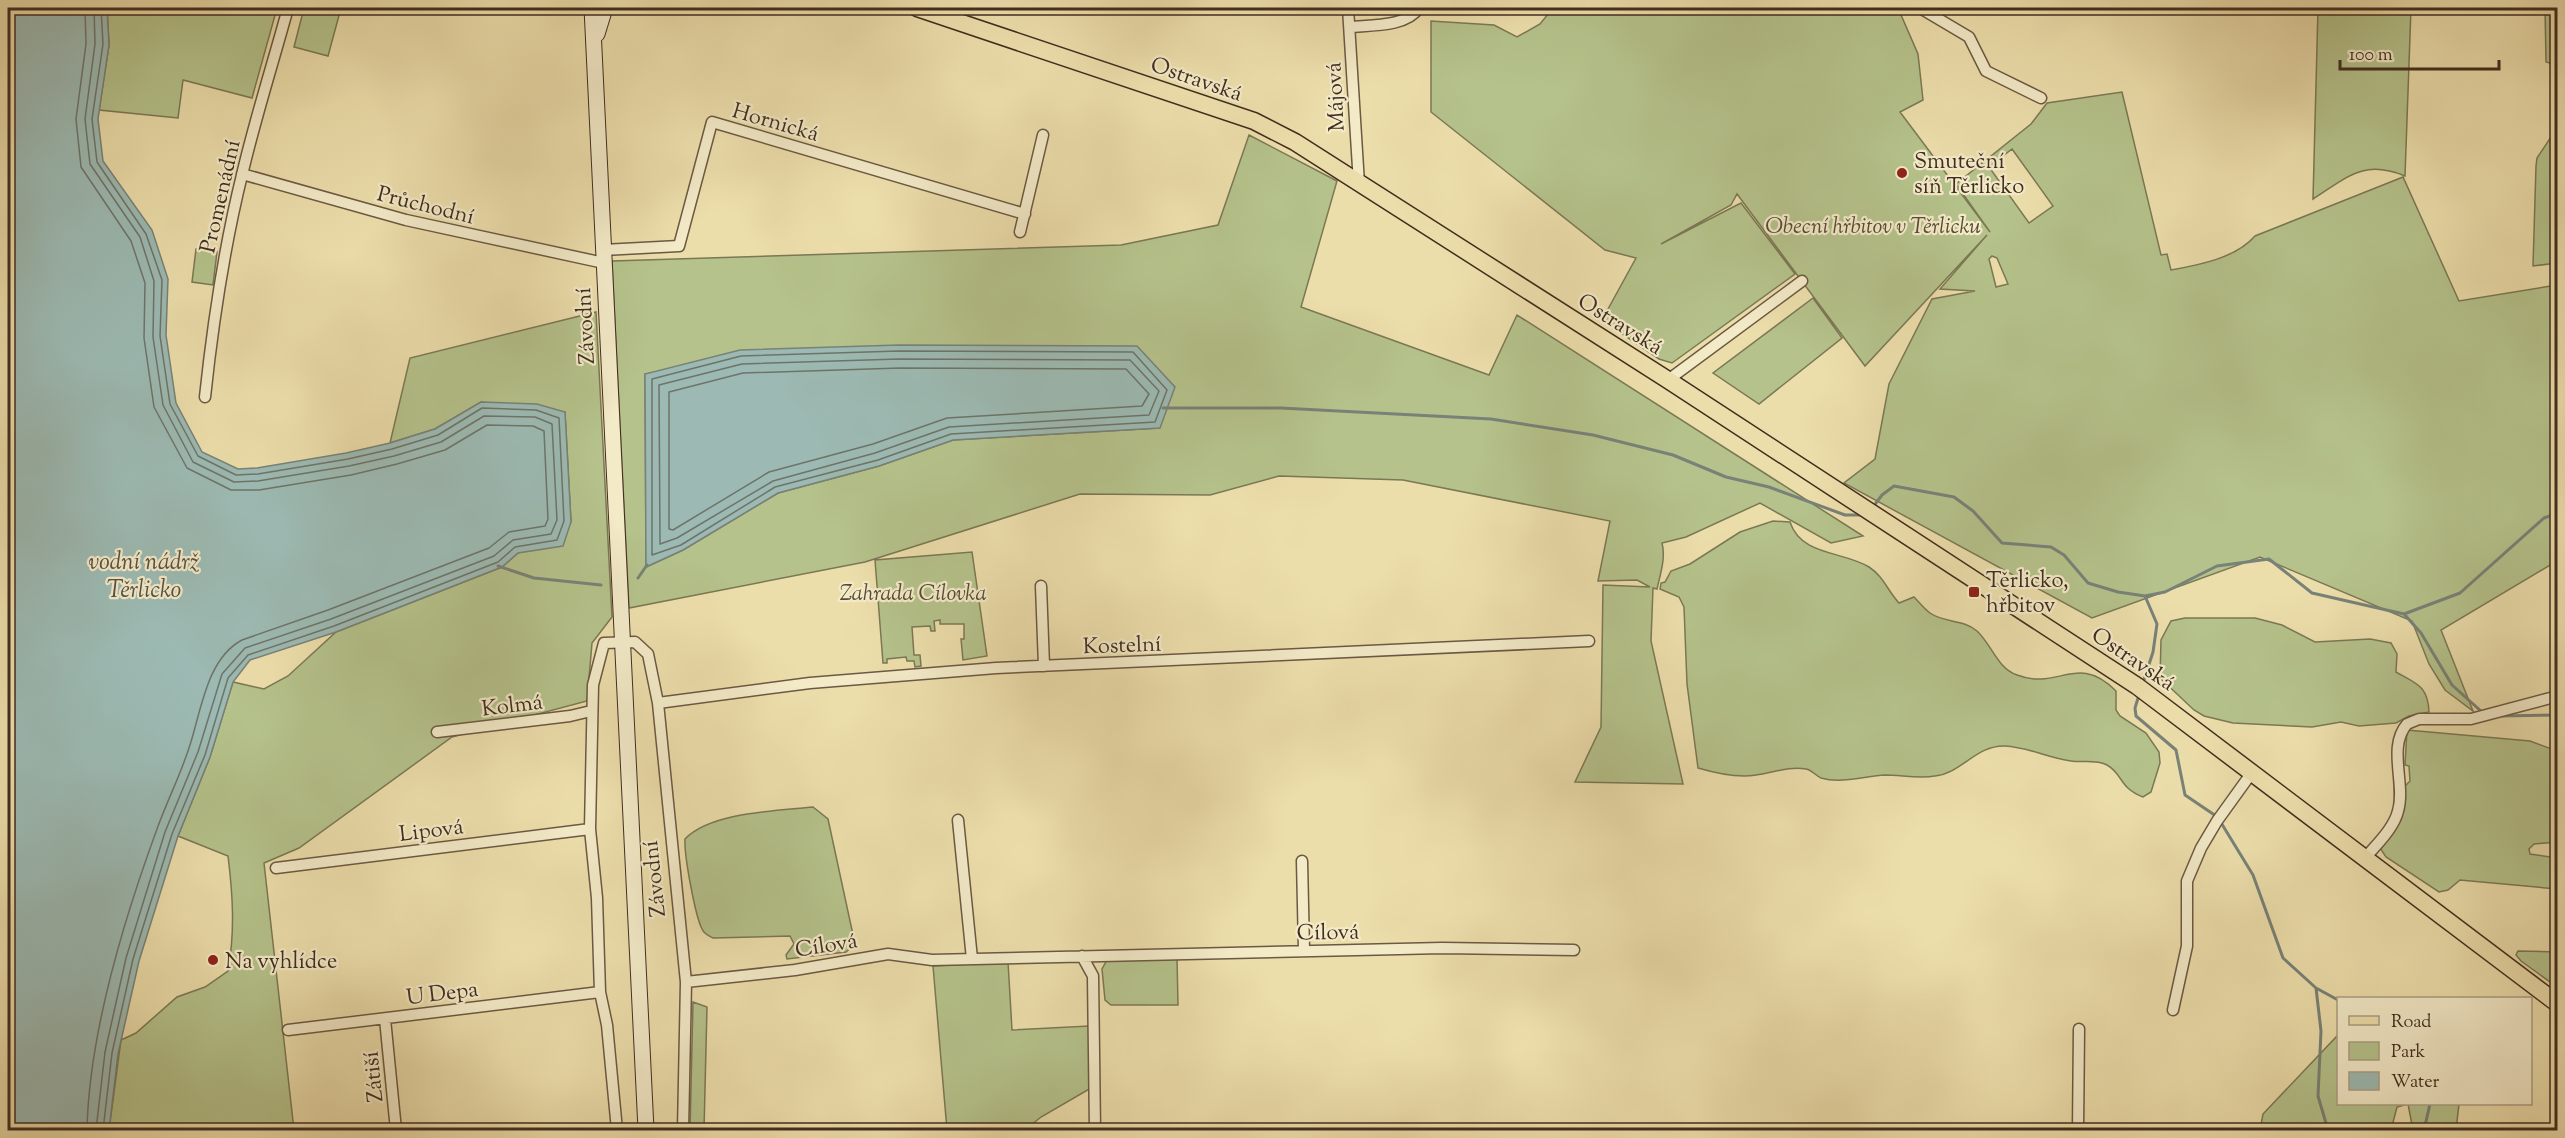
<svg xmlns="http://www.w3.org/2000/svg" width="2565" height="1138" font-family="'Sorts Mill Goudy',serif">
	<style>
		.green { fill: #b5c28b; stroke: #7b7855; stroke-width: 1.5; fill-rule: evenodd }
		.water { fill: #9cbab3; stroke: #788278; stroke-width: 1.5 }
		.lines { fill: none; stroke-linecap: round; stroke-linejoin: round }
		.shore { stroke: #6e7469; stroke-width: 1.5 }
		.stream { stroke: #788278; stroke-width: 3 }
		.minor-casing { stroke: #6c5942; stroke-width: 13 }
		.secondary-casing { stroke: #412d1f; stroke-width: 17 }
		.primary-casing { stroke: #412d1f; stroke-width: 19 }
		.minor { stroke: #f3eac8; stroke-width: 10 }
		.secondary { stroke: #f3eac8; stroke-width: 15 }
		.primary { stroke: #ecdeab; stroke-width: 16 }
		.poi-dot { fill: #8f2418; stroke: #f3eac8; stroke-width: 2 }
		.labels { text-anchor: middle; stroke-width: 4.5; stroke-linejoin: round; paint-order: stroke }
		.street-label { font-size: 22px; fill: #412d1f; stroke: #f3eac8 }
		.poi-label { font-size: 22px; fill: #412d1f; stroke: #f3eac8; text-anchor: start }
		.park-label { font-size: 22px; font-style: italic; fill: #584b35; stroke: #f3eac8 }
		.water-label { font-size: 24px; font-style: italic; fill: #585044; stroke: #f3eac8 }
	</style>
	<rect width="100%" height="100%" fill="#ecdeab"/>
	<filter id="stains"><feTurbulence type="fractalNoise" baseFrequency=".00333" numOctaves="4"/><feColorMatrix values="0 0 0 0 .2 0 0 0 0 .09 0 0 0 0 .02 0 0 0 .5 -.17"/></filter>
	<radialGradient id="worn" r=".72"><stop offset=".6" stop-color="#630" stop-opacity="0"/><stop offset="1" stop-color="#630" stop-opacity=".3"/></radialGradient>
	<path class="green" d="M 107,8 L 277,8 L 252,98 L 183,80 L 178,118 L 99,110 L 109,45 Z
		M 304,8 L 341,8 L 328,56 L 294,47 Z
		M 1553,8 L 1898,8 L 1918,54 L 1923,100 L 1900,112 L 1990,232 L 1956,184 L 2031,124 L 2047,103 L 2122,92 L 2161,255 L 2167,254 L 2171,270 C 2199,265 2236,258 2255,236 L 2403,177 L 2459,301 L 2557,285 L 2557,561 L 2441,630 L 2473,711 L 2445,690 L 2429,664 L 2412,621 L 2260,557 L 2092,618 L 1844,483 L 1875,459 L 1889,384 L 1932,299 L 1975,291 L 1940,289 L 1987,235 L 1865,366 L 1737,194 L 1731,205 L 1661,244 L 1741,203 L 1795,274 L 1672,363 L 1659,359 L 1602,320 L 1636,258 L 1605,250 L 1431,112 L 1431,21 L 1494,25 L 1517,37 L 1540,24 ZM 2012,149 L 2053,206 L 2029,223 L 1989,167 ZM 1992,256 L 1997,258 L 2008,284 L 1996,287 L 1989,259 Z
		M 2318,8 L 2411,8 L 2405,176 C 2363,159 2348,177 2313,199 Z
		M 2545,8 L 2557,8 L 2557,65 L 2546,62 Z
		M 2557,128 L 2557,269 L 2557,263 L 2533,266 L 2536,166 L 2537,158 Z
		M 1249,135 L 1337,181 L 1301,307 L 1489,375 L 1517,315 L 1863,536 L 1831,543 L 1760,503 L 1686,537 L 1662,543 C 1666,558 1660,575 1657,589 L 1653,588 L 1651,641 L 1683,784 L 1575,782 L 1601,727 L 1603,585 L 1650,587 L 1637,580 L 1598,581 L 1610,521 L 1403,480 L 1279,476 L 1210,495 L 1080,494 L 865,562 L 629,608 L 612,261 L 1121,245 L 1218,225 ZM 676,368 L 1160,428 L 953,440 L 879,466 L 778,493 L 683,550 L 646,567 L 645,374 Z
		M 196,249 L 217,252 L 213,285 L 192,282 Z
		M 1813,298 L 1842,338 L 1759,404 L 1713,373 Z
		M 596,312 L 612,617 L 592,643 L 587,701 L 452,737 L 299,848 L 264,863 L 294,1130 L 109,1130 L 121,1040 L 136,1033 L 177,997 L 205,987 L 228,971 C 235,932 233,896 228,856 L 178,836 L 210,757 L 233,682 L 264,689 L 288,676 L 336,632 L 502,567 L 518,553 L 571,522 L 565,412 L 481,402 L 435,429 L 390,443 L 410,358 Z
		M 1773,521 L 1790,522 C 1801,556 1843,551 1869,567 C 1883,576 1888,591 1899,603 L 1914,597 C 1919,602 1924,609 1930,613 C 1944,623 1963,619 1977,631 C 1992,645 1997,668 2017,675 C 2059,691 2077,652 2116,691 L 2116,710 L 2120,716 L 2146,733 L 2159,752 L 2160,763 L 2151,792 L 2143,797 C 2119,788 2123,774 2107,765 C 2096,759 2082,763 2071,761 C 2048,758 2028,747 2005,746 C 1976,745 1962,773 1935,776 C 1919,779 1901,775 1885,775 C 1865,776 1841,784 1821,778 C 1816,776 1812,770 1806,769 C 1789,766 1772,773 1756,775 C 1738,778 1715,773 1698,768 L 1687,684 L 1684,607 L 1679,597 L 1660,589 L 1661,583 L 1665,582 L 1671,571 L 1690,564 L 1740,532 Z
		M 972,552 L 987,656 L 963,660 L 961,639 L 964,639 L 964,624 L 940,624 L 940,620 L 934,621 L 935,631 L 931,631 L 930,626 L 912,627 L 914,655 L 920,655 L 921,666 L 915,667 L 914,661 L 907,661 L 906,657 L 887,659 L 887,663 L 883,663 L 875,560 Z
		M 2185,618 L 2255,618 L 2282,625 L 2315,642 L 2370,639 L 2391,643 L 2397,654 L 2396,672 C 2417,684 2428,686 2429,712 L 2409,716 L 2396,723 L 2359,726 L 2341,722 L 2312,727 L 2233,723 L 2204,716 L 2194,710 L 2160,678 L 2161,640 L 2171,621 Z
		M 2407,730 L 2530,741 L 2557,751 L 2557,842 L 2534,844 L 2529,849 L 2530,854 L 2557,858 L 2557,889 L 2460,880 L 2448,890 L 2439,892 L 2386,857 L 2380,848 L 2402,815 L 2405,786 L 2410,781 L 2409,766 L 2405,765 Z
		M 813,807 L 828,819 L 855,944 L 846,952 L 787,959 L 786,955 L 794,944 L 790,936 L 713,938 C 709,936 704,934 702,929 C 695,915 684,855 685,839 C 711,812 777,811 813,807 Z
		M 2518,951 L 2557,952 L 2557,987 L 2521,961 L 2516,955 Z
		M 1177,957 L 1178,1005 L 1111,1005 L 1105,1000 L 1102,969 L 1107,960 Z
		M 1008,962 L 1012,1030 L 1089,1026 L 1091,1088 L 1041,1117 L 1025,1130 L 947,1130 L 933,966 Z
		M 693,1002 L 707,1007 L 704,1130 L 690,1130 Z
		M 2338,1035 L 2338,1104 L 2459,1104 L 2456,1130 L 2413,1130 L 2408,1104 L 2397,1107 L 2391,1130 L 2260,1130 L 2263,1114 Z"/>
	<path class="water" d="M 8,8 L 107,8 L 109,45 L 98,119 L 103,161 L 152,230 L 168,279 L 166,335 L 176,403 L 202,452 L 238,469 L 257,468 L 346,453 L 390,443 L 435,429 L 481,402 L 537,404 L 565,412 L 571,522 L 563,546 L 518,553 L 502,567 L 336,632 L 250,660 L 233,682 L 210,757 L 178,836 L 139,961 L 118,1054 L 109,1130 L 8,1130 Z
		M 899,345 L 1137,346 L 1175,387 L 1160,428 L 953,440 L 879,466 L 778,493 L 683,550 L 646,567 L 645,374 L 740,350 Z"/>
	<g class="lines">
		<path class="shore" d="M 85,8 L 86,44 L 76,119 L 81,167 L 131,241 L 145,283 L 144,338 L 154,407 L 187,468 L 231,490 L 259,490 L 351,475 L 397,464 L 445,450 L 487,425 L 533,426 L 544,431 L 548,519 L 545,526 L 509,532 L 489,548 L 328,610 L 242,640 C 206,659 201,713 189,748 C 180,776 167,801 157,829 C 124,919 89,1035 87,1130
			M 94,8 L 95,44 L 85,119 L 90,164 L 140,237 L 154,281 L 153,337 L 163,405 L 193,462 L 234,482 L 258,481 L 349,466 L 394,456 L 441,442 L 484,416 L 535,417 L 552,424 L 557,520 L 551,534 L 513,540 L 494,556 L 331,619 L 245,648 L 222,674 L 198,752 L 165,832 L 126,958 L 105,1052 L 96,1130
			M 101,8 L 103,44 L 92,119 L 97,162 L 146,234 L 162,280 L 160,336 L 170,404 L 198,456 L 236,475 L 258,474 L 348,459 L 392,449 L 438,435 L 482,408 L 536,410 L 559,418 L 564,521 L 557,540 L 515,547 L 498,562 L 334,626 L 248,655 L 228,678 L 205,755 L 172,834 L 133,959 L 112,1053 L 103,1130
			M 899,351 L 1133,352 L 1167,390 L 1155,422 L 951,434 L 878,460 L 775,487 L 681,545 L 652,555 L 652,379 L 741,356 Z
			M 899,359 L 1130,360 L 1159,391 L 1149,415 L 949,427 L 875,453 L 773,481 L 677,538 L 660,544 L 659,385 L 742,364 Z
			M 900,368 L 1126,369 L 1149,394 L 1142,406 L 947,418 L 873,444 L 769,472 L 673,530 L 669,529 L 669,392 L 743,373 Z"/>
		<path class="stream" d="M 1163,408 L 1281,408 L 1491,419 L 1593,435 L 1673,455 L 1726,477 L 1769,487 L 1845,515 L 1862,515
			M 1873,507 L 1882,495 L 1894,486 L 1954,497 L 1973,511 L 2002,543 L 2051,547 L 2064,555 L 2088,583 L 2118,592 L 2145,596 L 2165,592 L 2217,566 L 2269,559 L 2312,593 L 2404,614 L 2460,593 L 2544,518 L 2558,513
			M 498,566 L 534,578 L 601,585
			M 638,578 L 647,565
			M 2404,614 L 2421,633 L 2452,685 L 2482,712
			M 2143,683 L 2153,652 L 2157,624 L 2145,596
			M 2139,695 L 2135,708 L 2136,716 L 2176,750 L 2185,795 L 2216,816
			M 2499,716 L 2558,715
			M 2220,821 L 2253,875 L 2283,958 L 2316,988 L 2321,1031 L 2318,1096 L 2328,1130
			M 2316,988 L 2338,1000
			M 2424,1130 L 2430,1104"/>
		<defs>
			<path id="minor" d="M 1348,8 L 1359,184
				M 1920,8 L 1969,37 L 1986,71 L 2041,98
				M 1350,27 C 1371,25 1406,27 1419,8
				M 242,174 L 406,220 L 604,263
				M 1020,232 L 1043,135
				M 603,250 L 679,246 L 712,122 L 1025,214
				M 1668,380 L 1802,281
				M 205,397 C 213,322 224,248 242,175 C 255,119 273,63 288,8
				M 1041,586 L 1044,666
				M 658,703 L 810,683 L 996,668 L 1589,641
				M 437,732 L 570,716 L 591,711
				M 958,820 L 972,959
				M 2366,857 C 2377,844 2394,828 2398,811 C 2406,784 2387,747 2407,724 L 2419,719 L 2471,719 L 2558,696
				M 1302,861 L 1304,950
				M 276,868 L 590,829
				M 1082,956 L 1093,976 L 1095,1130
				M 686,982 L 795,970 L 888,954 L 932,960 L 1442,948 L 1574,950
				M 2173,1010 L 2187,946 L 2187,881 L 2201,848 L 2217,821 L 2253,771
				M 385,1019 L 396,1130
				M 288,1030 L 600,992
				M 617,1130 L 607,1025 L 600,992 L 597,898 L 590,829 L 593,685 L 604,643 L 635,642 L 648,654 L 658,703 L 686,982 L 683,1130
				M 2078,1130 L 2079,1029"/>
			<path id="secondary" d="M 592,8 L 646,1130
				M 597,34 L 605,8"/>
			<path id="primary" d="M 917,8 L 1254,121 L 1295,142 L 1668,380 L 2137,686 L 2558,1004"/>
		</defs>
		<use href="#minor" class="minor-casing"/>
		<use href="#secondary" class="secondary-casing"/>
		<use href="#primary" class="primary-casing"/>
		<use href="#minor" class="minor"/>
		<use href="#secondary" class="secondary"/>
		<use href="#primary" class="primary"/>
	</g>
	<g class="poi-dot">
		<circle cx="1902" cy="173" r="6"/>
		<rect x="1968" y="586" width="12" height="12" rx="3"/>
		<circle cx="213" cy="960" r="6"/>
	</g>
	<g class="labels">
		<g class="street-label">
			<text transform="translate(1197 78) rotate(19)" y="8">Ostravská</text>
			<text transform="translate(1334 97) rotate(-93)" y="8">Májová</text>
			<text transform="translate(776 121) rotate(16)" y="8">Hornická</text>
			<text transform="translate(219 196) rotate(-77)" y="8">Promenádní</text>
			<text transform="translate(426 204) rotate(14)" y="8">Průchodní</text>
			<text transform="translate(1621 323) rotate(32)" y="8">Ostravská</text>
			<text transform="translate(584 326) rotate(-93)" y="8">Závodní</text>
			<text transform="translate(1122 644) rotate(-2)" y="8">Kostelní</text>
			<text transform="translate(2134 658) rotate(34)" y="8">Ostravská</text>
			<text transform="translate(512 704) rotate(-7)" y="8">Kolmá</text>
			<text transform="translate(431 829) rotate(-7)" y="8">Lipová</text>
			<text transform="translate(653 879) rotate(-96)" y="8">Závodní</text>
			<text transform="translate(1328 931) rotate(-1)" y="8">Cílová</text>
			<text transform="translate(826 944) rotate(-9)" y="8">Cílová</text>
			<text transform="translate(442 992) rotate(-7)" y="8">U Depa</text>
			<text transform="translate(372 1077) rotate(-96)" y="8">Zátiší</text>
		</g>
		<g class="poi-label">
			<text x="1914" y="168">Smuteční<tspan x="1914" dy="25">síň Těrlicko</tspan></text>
			<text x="1986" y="587">Těrlicko,<tspan x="1986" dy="25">hřbitov</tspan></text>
			<text x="225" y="968">Na vyhlídce</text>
		</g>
		<g class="park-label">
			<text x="1873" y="233">Obecní hřbitov v Těrlicku</text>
			<text x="913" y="600">Zahrada Cílovka</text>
		</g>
		<g class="water-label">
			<text x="144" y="569">vodní nádrž<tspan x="144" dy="28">Těrlicko</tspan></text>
		</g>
	</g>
	<rect width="2565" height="1138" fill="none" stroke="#ecdeab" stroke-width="30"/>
	<rect x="9" y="9" width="2547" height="1120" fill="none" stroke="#412d1f" stroke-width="3"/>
	<rect x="15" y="15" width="2535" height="1108" fill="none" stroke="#412d1f" stroke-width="1.5"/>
	<rect x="2337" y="997" width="195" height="108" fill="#f3eac8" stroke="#ac9e84" stroke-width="1.5"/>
	<rect x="2349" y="1016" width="30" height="9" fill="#ecdeab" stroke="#ac9e84" stroke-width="1.5"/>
	<text x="2391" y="1027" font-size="18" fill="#412d1f">Road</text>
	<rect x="2349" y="1042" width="30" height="18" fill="#b5c28b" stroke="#ac9e84" stroke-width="1.5"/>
	<text x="2391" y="1057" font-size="18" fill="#412d1f">Park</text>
	<rect x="2349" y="1072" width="30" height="18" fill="#9cbab3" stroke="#ac9e84" stroke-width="1.5"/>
	<text x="2391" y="1087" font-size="18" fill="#412d1f">Water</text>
	<path d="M2340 60v9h159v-9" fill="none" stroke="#412d1f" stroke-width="3"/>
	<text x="2349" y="60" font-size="18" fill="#412d1f" stroke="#f3eac8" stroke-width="4.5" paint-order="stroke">100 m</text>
	<rect width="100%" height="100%" filter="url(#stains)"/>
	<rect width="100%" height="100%" fill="url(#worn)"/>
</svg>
